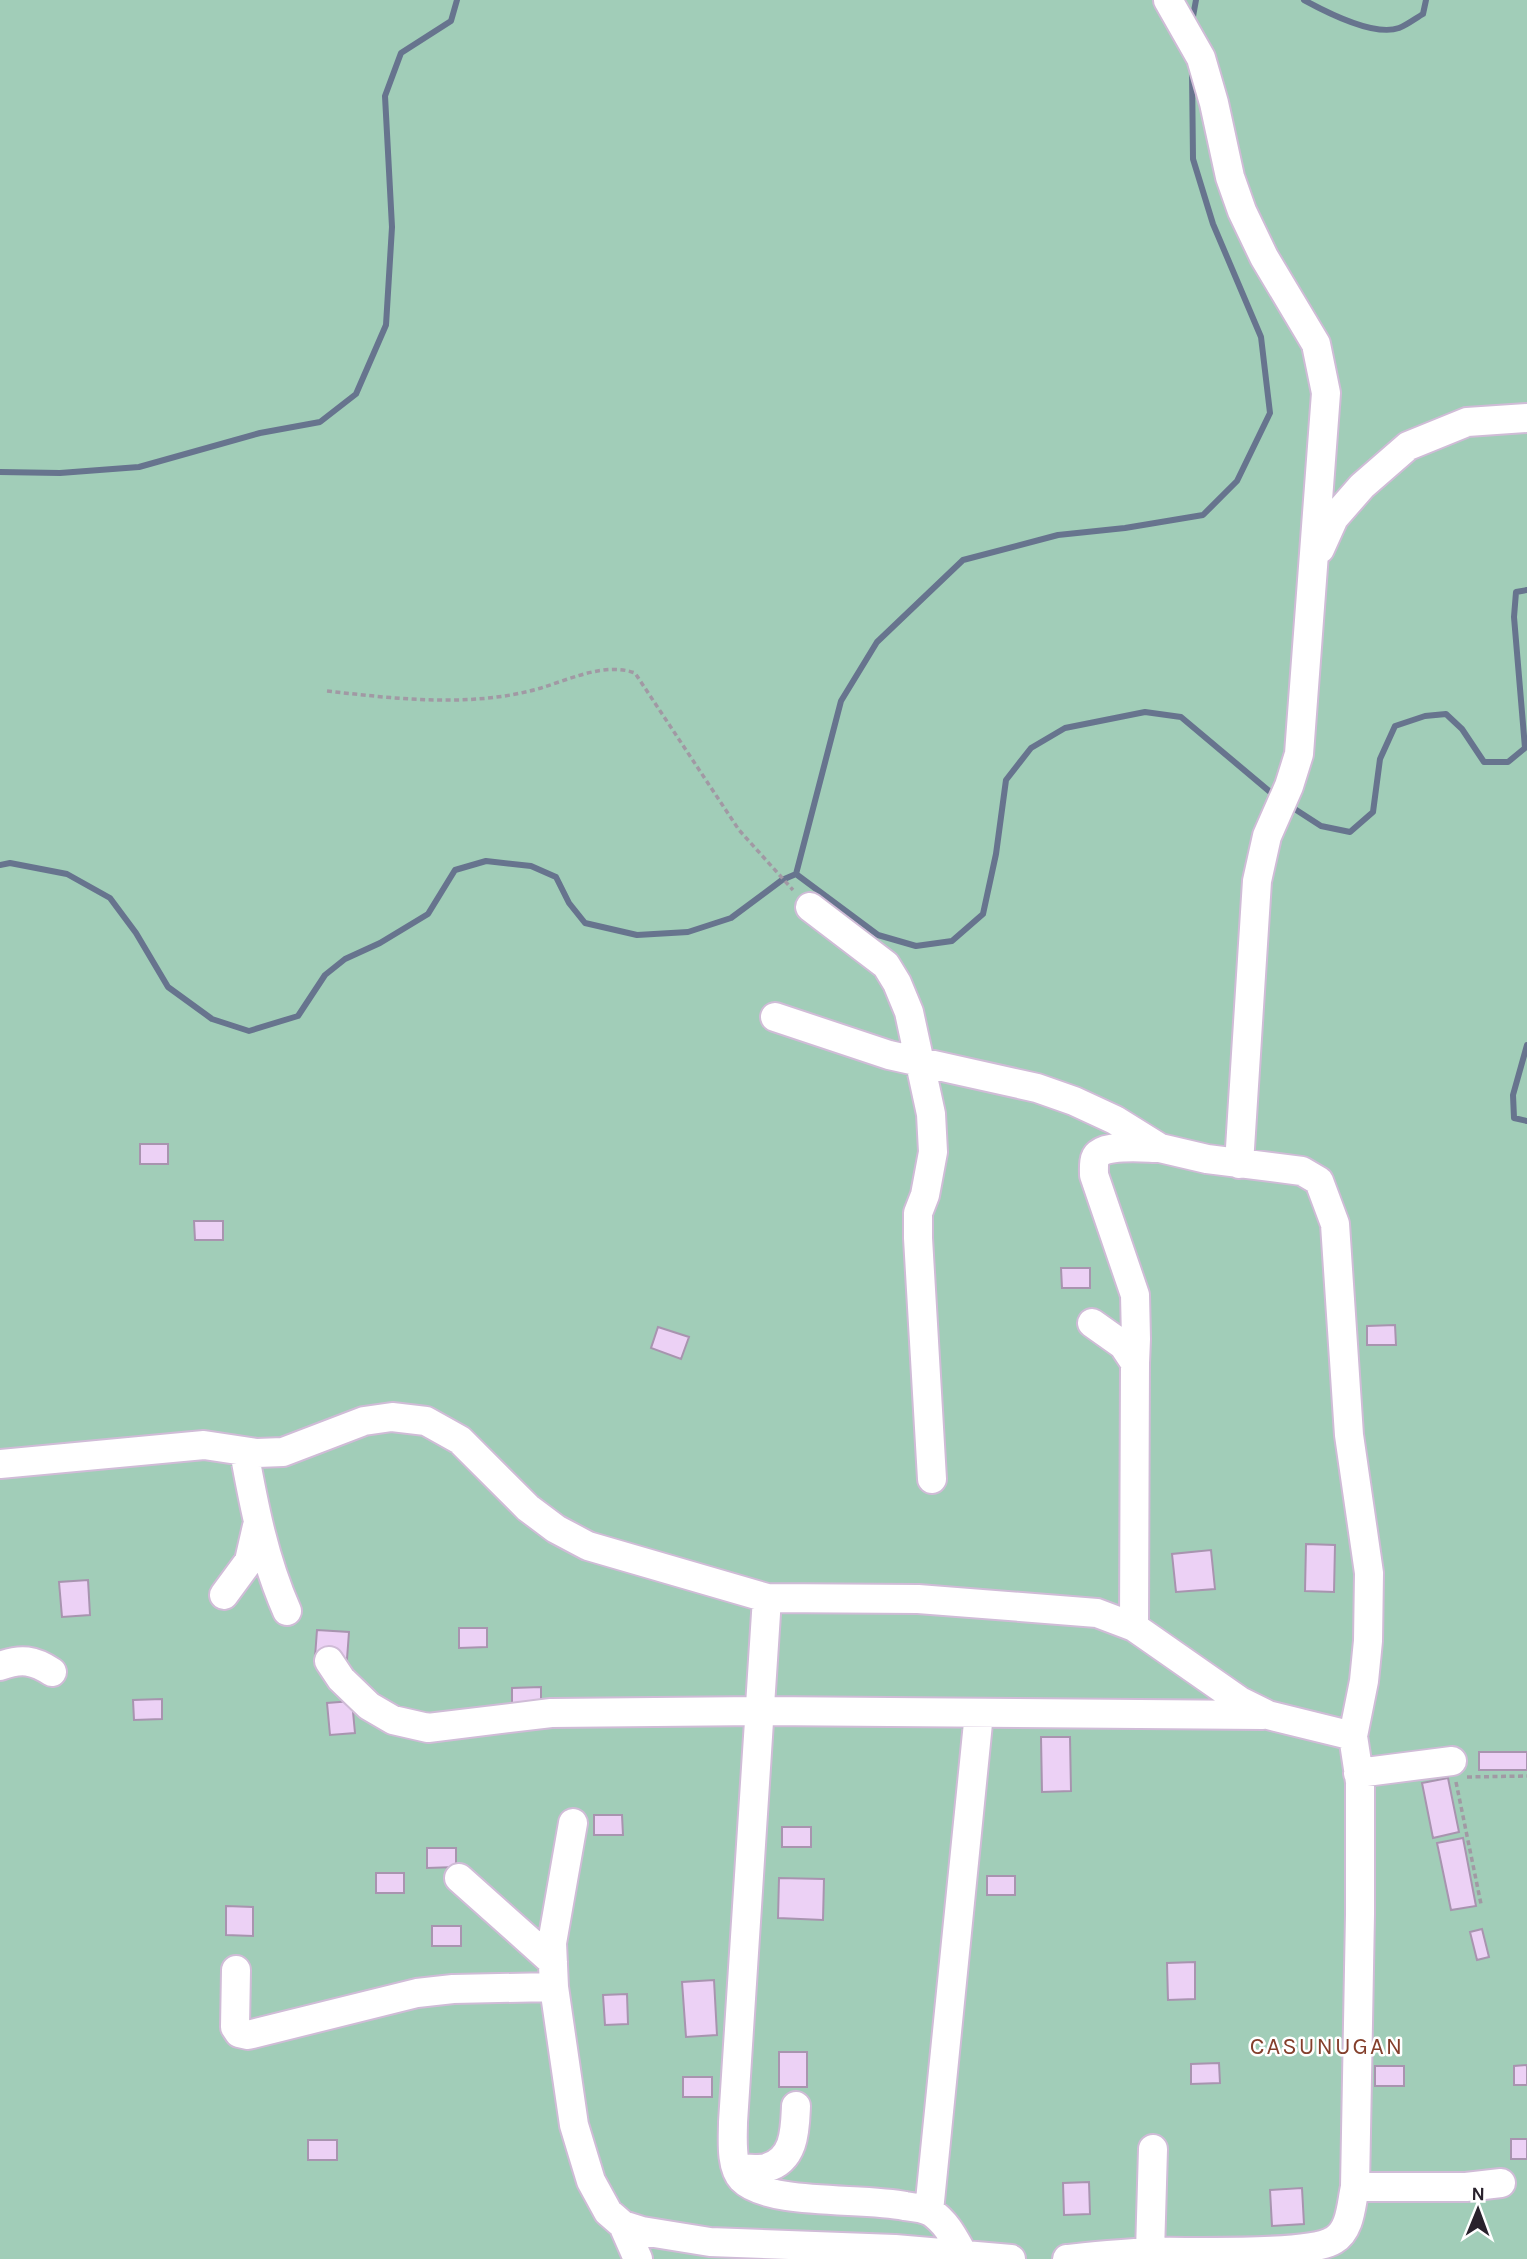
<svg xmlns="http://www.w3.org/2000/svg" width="1527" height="2259" font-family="Karla,sans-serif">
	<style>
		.green { fill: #a1cdb8 }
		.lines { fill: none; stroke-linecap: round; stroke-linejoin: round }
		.stream { stroke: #67748e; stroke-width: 6 }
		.building { fill: #ecd1f5; stroke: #a894af; stroke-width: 2 }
		.minor-casing { stroke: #d0bcd7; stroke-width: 32 }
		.path { stroke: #a199a4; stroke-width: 3.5; stroke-dasharray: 5 3.5; stroke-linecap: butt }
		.minor { stroke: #fff; stroke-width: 28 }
		.labels { text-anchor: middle; stroke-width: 5; stroke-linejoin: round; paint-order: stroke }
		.neighbourhood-label { font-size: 24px; letter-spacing: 2px; fill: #843f2c; stroke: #fff }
	</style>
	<rect width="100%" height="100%" fill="#faf2fd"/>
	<path class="green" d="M 0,0 L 1527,0 L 1527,2259 L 0,2259 Z"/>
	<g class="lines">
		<path class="stream" d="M 1304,0 C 1326,12 1374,37 1399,28 C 1407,25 1416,18 1423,14 L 1426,0
			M 1192,22 L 1196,0
			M 0,472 L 60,473 L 139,467 L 260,433 L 320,422 L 356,394 L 386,325 L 392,227 L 385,96 L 401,53 L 451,21 L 457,0
			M 1287,804 L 1321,826 L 1350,832 L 1373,812 L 1380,759 L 1395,726 L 1425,716 L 1446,714 L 1462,729 L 1484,762 L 1508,762 L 1525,748 L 1514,617 L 1516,592 L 1527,590
			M 0,865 L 10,863 L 67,874 L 110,898 L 136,933 L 168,987 L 212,1019 L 249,1031 L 298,1016 L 325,975 L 345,959 L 380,943 L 428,914 L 455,870 L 486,861 L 531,866 L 556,877 L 569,903 L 585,923 L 637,935 L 688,932 L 731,918 L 782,880 L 796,874
			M 796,874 L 878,935 L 916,946 L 952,941 L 983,914 L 996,854 L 1006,780 L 1031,748 L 1065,728 L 1145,712 L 1181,717 L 1275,796
			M 796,874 L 841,701 L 877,642 L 963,560 L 1058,535 L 1125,528 L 1203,515 L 1237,481 L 1270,413 L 1261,337 L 1213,224 L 1193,159 L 1192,72
			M 1527,1045 L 1513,1095 L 1514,1118 L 1527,1121"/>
	</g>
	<path class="building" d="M 140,1144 L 168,1144 L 168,1164 L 140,1164 Z
		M 194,1221 L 223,1221 L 223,1240 L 195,1240 Z
		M 1061,1268 L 1090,1268 L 1090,1288 L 1062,1288 Z
		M 1395,1325 L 1396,1345 L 1367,1345 L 1367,1326 Z
		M 658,1327 L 689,1337 L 681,1359 L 651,1348 Z
		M 1306,1544 L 1335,1545 L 1334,1592 L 1305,1591 Z
		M 1211,1550 L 1215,1589 L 1176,1592 L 1172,1554 Z
		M 88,1580 L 90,1615 L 62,1617 L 59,1582 Z
		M 459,1628 L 487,1628 L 487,1647 L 459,1648 Z
		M 317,1630 L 349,1632 L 347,1659 L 315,1657 Z
		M 541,1687 L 541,1707 L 512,1707 L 512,1688 Z
		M 162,1699 L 162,1719 L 134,1720 L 133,1700 Z
		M 352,1701 L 355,1733 L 330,1735 L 327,1703 Z
		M 1041,1737 L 1070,1737 L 1071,1791 L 1042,1792 Z
		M 1479,1752 L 1527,1752 L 1527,1770 L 1479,1770 Z
		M 1448,1778 L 1459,1832 L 1433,1838 L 1422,1783 Z
		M 594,1815 L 622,1815 L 623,1835 L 594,1835 Z
		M 782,1827 L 811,1827 L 811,1847 L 782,1847 Z
		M 1463,1838 L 1476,1906 L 1451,1910 L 1437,1843 Z
		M 427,1848 L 456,1848 L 456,1867 L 427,1868 Z
		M 376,1873 L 404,1873 L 404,1893 L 376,1893 Z
		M 987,1876 L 1015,1876 L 1015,1895 L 987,1895 Z
		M 779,1878 L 824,1879 L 823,1920 L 778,1918 Z
		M 226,1906 L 253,1907 L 253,1936 L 226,1935 Z
		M 432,1926 L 461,1926 L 461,1946 L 432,1946 Z
		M 1482,1929 L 1489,1957 L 1477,1960 L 1470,1932 Z
		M 1195,1962 L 1195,1999 L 1168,2000 L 1167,1963 Z
		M 714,1980 L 717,2035 L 686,2037 L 682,1982 Z
		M 627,1994 L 628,2024 L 605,2025 L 603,1995 Z
		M 779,2052 L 807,2052 L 807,2087 L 779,2087 Z
		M 1219,2063 L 1220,2083 L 1191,2084 L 1191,2064 Z
		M 1527,2065 L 1527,2085 L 1514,2085 L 1514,2066 Z
		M 1375,2066 L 1404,2066 L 1404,2086 L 1375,2086 Z
		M 683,2077 L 712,2077 L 712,2097 L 683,2097 Z
		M 1511,2139 L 1527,2139 L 1527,2159 L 1511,2159 Z
		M 308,2140 L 337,2140 L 337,2160 L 308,2160 Z
		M 1089,2182 L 1090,2214 L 1064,2215 L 1063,2183 Z
		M 1302,2188 L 1304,2224 L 1272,2226 L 1270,2190 Z"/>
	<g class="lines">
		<defs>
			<path id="minor" d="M 1168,0 L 1201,58 L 1214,103 L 1230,177 L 1242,211 L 1264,257 L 1316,344 L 1326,393 L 1299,754 L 1289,786 L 1267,836 L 1257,881 L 1239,1164
				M 1320,549 L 1334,518 L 1362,486 L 1408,446 L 1467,422 L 1527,418
				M 810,907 L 886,965 L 897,983 L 909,1012 L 931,1114 L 933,1152 L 925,1195 L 918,1213 L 918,1238 L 932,1479
				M 775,1017 L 889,1055 L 1037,1088 L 1074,1101 L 1115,1120 L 1160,1148 L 1207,1159 L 1302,1171 L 1319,1181 L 1335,1224 L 1349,1435 L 1369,1573 L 1368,1641 L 1364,1681 L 1353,1736 L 1360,1782 L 1360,1914 L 1355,2187 C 1351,2204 1351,2230 1334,2240 C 1309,2256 1189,2251 1153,2252 C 1124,2253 1096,2256 1067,2259
				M 1092,1323 L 1123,1345 L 1135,1363 L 1134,1627
				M 1135,1363 L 1136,1339 L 1135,1295 L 1094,1175 C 1094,1168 1093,1158 1098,1154 C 1110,1144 1145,1148 1160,1148
				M 244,1451 C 254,1506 264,1559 287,1611
				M 0,1464 L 204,1445 L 257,1453 L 283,1452 L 364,1421 L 392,1417 L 426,1421 L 460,1440 L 528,1508 L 556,1529 L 588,1546 L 767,1598 L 918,1599 L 1097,1613 L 1134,1627 L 1240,1701 L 1268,1715 L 1353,1736
				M 224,1595 L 249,1561 L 257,1526
				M 767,1598 L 733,2122 C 733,2138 730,2166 742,2179 C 768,2206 865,2197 905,2206 C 913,2207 924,2208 931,2212 C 947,2223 954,2238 963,2254
				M 329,1661 L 341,1679 L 369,1706 L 393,1720 L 428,1728 L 551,1713 L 760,1711 L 1263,1715
				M 0,1666 C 21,1658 34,1660 52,1672
				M 1358,1773 L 1452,1761
				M 573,1823 L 552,1943 L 554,1987 L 574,2125 L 591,2181 L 608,2212 L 623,2225 L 642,2231 L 710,2242 L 895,2249 L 1011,2259
				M 459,1878 L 553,1962
				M 236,1970 L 235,2027 L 239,2033 L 248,2035 L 417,1993 L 453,1989 L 554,1987
				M 738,2169 C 746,2168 758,2170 766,2168 C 795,2160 795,2130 796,2106
				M 1355,2187 L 1466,2187 L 1501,2183
				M 929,2211 L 979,1713
				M 623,2225 L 638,2259
				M 1150,2252 L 1153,2149"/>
		</defs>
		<use href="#minor" class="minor-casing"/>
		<path class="path" d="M 327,691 C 398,699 472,708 541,688 C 570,679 606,662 635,673 L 739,830 L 793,890
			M 1467,1777 L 1527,1776
			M 1456,1782 L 1481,1904"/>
		<use href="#minor" class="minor"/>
	</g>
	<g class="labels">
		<g class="neighbourhood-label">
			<text x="1327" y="2054">CASUNUGAN</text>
		</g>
	</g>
	<g transform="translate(1478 2210) rotate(1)" stroke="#ffffff" stroke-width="5" paint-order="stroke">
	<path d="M0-5L12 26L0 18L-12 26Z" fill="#29222c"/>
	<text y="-10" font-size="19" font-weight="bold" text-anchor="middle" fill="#29222c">N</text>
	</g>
</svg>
